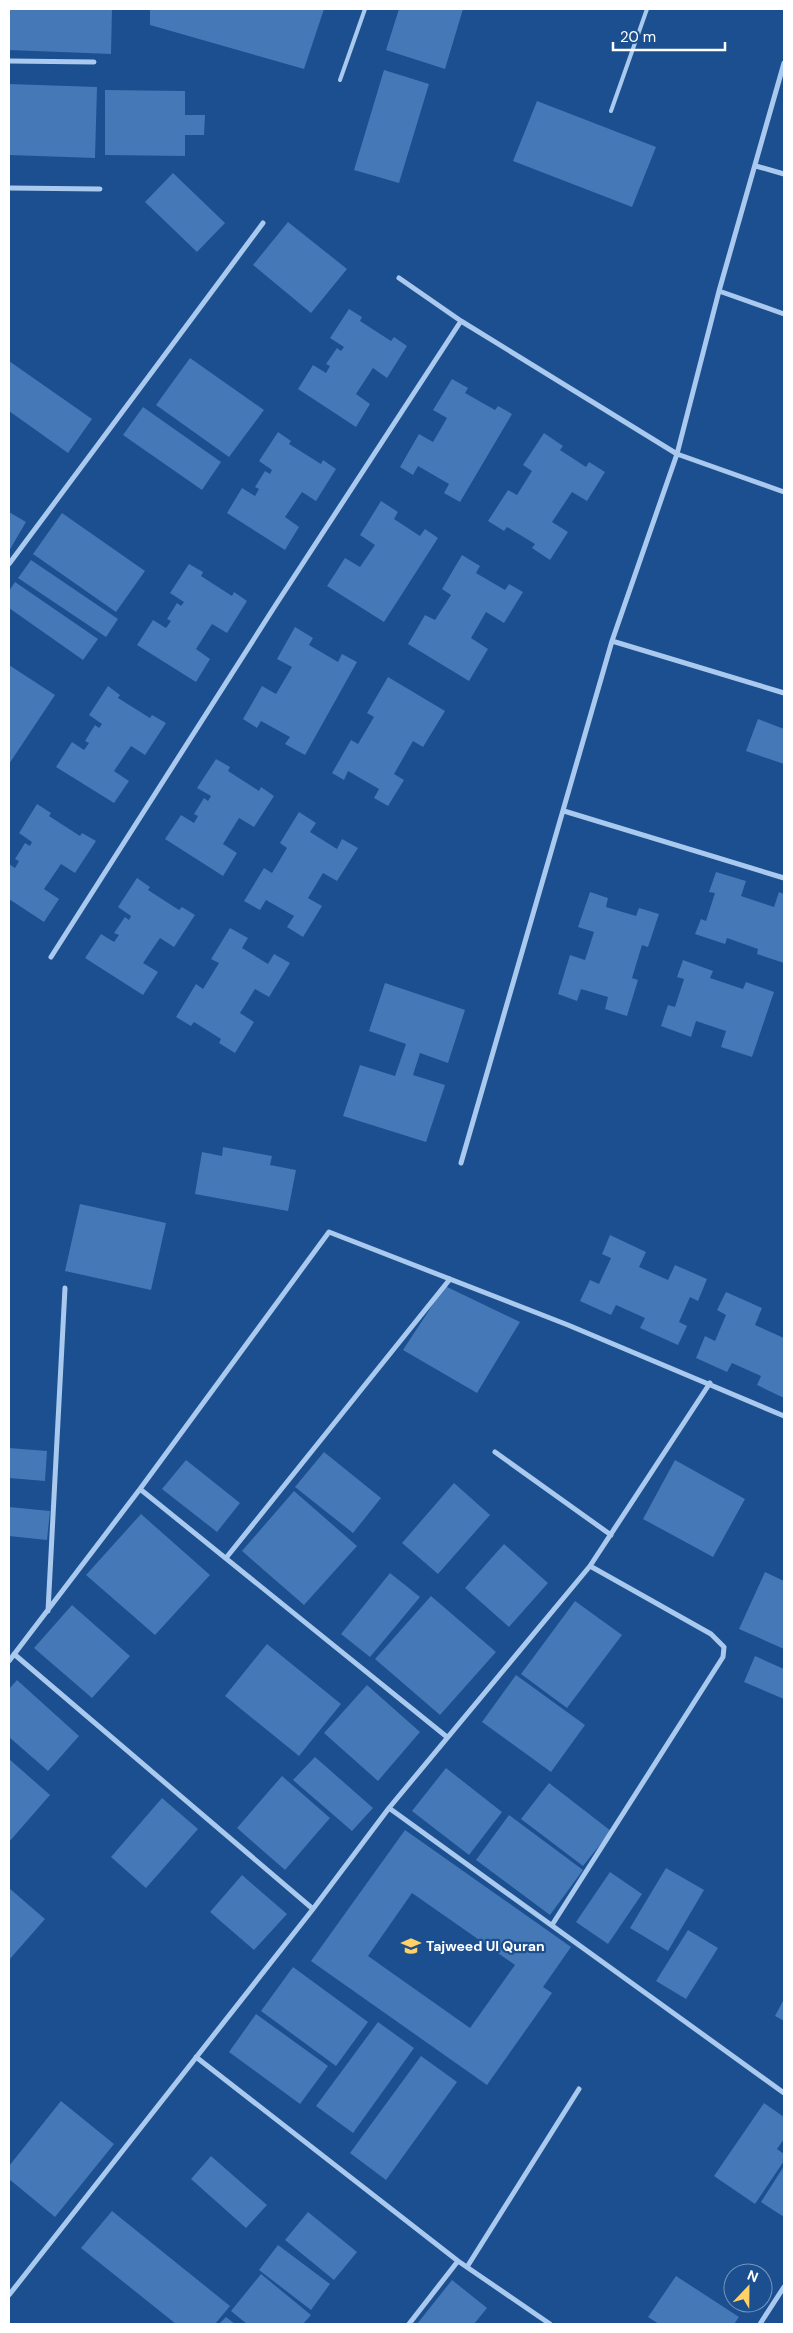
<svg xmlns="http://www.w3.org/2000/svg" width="793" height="2333" font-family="'DM Sans',sans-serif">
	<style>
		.building { fill: #4478b7; fill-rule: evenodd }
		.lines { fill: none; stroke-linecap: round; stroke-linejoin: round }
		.lane { stroke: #a9c9ee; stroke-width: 4 }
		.street { stroke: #a9c9ee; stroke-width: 5 }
		.labels { text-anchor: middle; stroke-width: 4.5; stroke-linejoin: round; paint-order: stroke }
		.poi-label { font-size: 14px; font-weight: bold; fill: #fff; stroke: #1b4f8f; text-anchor: start }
	</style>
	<rect width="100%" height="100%" fill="#1b4f8f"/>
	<path class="building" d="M 9,9 L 112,9 L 111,54 L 9,50 Z
		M 150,9 L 324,9 L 304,69 L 150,25 Z
		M 399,9 L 463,9 L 445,69 L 386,50 Z
		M 384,70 L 429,84 L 399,183 L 354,170 Z
		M 9,84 L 97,87 L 95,158 L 9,155 Z
		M 105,90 L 185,91 L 185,115 L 205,115 L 204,135 L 185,135 L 185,156 L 105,155 Z
		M 537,101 L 656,147 L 632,207 L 513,161 Z
		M 173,173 L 225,223 L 197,252 L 145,202 Z
		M 288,222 L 347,269 L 311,313 L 253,265 Z
		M 349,309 L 362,317 L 360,321 L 391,341 L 394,337 L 407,346 L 387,378 L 373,368 L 356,394 L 370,404 L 356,427 L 298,389 L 313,365 L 326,373 L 330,366 L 326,364 L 337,348 L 341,351 L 344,347 L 330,338 Z
		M 190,358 L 264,410 L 229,457 L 156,405 Z
		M 9,361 L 92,419 L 68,453 L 9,411 Z
		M 452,379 L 468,388 L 465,393 L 495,410 L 498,406 L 512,414 L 460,502 L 444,493 L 449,484 L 418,466 L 413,475 L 400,467 L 419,434 L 433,442 L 447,418 L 433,410 Z
		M 143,407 L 221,462 L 202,490 L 123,435 Z
		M 278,432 L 291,441 L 289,444 L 321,464 L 323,460 L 336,469 L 316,501 L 302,492 L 285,517 L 299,527 L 285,550 L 227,513 L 242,488 L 255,496 L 259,489 L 255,487 L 265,471 L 270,474 L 272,470 L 259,461 Z
		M 544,433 L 563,446 L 560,450 L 586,467 L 589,462 L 605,472 L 587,501 L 572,492 L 552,522 L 568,532 L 550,560 L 532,548 L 535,544 L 507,527 L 504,531 L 488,521 L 508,490 L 517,495 L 532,471 L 523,465 Z
		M 381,501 L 398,512 L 394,519 L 420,536 L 425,529 L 438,538 L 384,622 L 327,586 L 345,558 L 360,567 L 375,545 L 360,535 Z
		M 9,512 L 26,522 L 9,551 Z
		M 62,513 L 145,571 L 116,612 L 33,554 Z
		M 462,555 L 480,566 L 476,573 L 505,590 L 509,584 L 523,592 L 504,623 L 486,612 L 471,638 L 488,649 L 469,681 L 408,644 L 425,615 L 435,620 L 451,595 L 442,589 Z
		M 31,560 L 118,619 L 106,637 L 18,578 Z
		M 189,564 L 203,572 L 201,576 L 232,596 L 234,592 L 247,601 L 227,633 L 212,624 L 196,649 L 210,659 L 196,682 L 137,645 L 153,620 L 166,628 L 171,621 L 167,619 L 177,603 L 181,606 L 184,602 L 170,593 Z
		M 15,582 L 98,639 L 83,660 L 9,608 L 9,591 Z
		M 295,627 L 313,638 L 309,645 L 338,662 L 342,654 L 357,662 L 305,755 L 285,744 L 290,737 L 261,721 L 257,728 L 243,719 L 262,686 L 276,694 L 292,667 L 277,659 Z
		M 9,665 L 55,695 L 9,764 Z
		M 388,677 L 445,711 L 423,747 L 413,741 L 394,774 L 404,780 L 388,806 L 374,798 L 379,789 L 348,771 L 344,780 L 332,773 L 351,740 L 358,744 L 374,717 L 367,713 Z
		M 108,686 L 120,695 L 118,698 L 150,718 L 152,715 L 166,723 L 145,755 L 131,746 L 114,771 L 129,781 L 114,803 L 56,767 L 72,742 L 84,750 L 89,743 L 85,741 L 95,725 L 99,728 L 102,724 L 89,715 Z
		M 758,719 L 784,729 L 784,764 L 746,751 Z
		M 216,759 L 230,767 L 228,771 L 259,791 L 261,787 L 274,796 L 254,827 L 239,818 L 223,844 L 237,853 L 223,876 L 165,839 L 181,815 L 194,823 L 198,816 L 194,814 L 204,798 L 208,801 L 211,796 L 197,788 Z
		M 37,804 L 51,813 L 49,816 L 80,836 L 82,833 L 96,841 L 75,873 L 61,864 L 44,889 L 59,899 L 44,922 L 9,899 L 9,864 L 15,868 L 19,861 L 15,859 L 25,843 L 30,846 L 32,842 L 19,833 Z
		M 299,812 L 316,823 L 310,832 L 337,849 L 342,839 L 358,848 L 337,881 L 323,873 L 308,898 L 322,906 L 303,937 L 287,927 L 294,916 L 266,900 L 260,910 L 244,901 L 264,868 L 272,873 L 287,848 L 280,843 Z
		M 716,872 L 746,881 L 741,896 L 774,907 L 779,892 L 784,894 L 784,963 L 757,954 L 758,949 L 727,938 L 725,944 L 695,934 L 701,919 L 706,921 L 715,893 L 709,892 Z
		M 137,878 L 150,887 L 148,890 L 179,910 L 182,907 L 195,915 L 174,947 L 160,938 L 143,963 L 158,972 L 143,995 L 85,958 L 101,934 L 114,942 L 119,935 L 114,933 L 125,917 L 129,920 L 131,916 L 118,907 Z
		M 590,892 L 608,898 L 606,907 L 636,916 L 639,908 L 659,914 L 648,947 L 642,945 L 632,978 L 638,980 L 627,1016 L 605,1009 L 608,997 L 581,989 L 577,1001 L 558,994 L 570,955 L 585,960 L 594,932 L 578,927 Z
		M 230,928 L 248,938 L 242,948 L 268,964 L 274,954 L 290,963 L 269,997 L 255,989 L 240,1013 L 254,1022 L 235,1053 L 219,1043 L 221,1039 L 194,1022 L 191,1026 L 176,1017 L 196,984 L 203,989 L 219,963 L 211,959 Z
		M 683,960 L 713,971 L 710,978 L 743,989 L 746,982 L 774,992 L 752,1057 L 721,1047 L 726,1031 L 696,1021 L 691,1037 L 661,1026 L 668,1005 L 675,1007 L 684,979 L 677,977 Z
		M 385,983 L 465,1010 L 448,1063 L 420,1053 L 413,1075 L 445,1085 L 426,1142 L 343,1116 L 360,1065 L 395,1076 L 406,1044 L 369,1031 Z
		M 223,1147 L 272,1156 L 270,1165 L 296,1170 L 288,1211 L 195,1194 L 202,1152 L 222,1156 Z
		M 80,1204 L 166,1223 L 151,1290 L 65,1271 Z
		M 610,1235 L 646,1252 L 639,1267 L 668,1280 L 675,1265 L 707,1279 L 698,1301 L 690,1297 L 679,1322 L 687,1326 L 678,1345 L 640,1328 L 645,1318 L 616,1305 L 611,1315 L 580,1301 L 590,1280 L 599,1284 L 611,1258 L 602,1254 Z
		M 445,1286 L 520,1322 L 477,1393 L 403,1350 Z
		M 726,1292 L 762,1308 L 755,1325 L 784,1338 L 784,1398 L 757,1385 L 761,1376 L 732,1363 L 727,1372 L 696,1358 L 705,1336 L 715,1341 L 726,1315 L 717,1310 Z
		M 9,1448 L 47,1451 L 45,1481 L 9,1478 Z
		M 324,1452 L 381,1498 L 353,1533 L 295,1487 Z
		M 186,1460 L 240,1503 L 217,1532 L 162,1489 Z
		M 675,1460 L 745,1499 L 713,1557 L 643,1519 Z
		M 454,1483 L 490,1515 L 438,1574 L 402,1543 Z
		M 294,1491 L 357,1546 L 304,1605 L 242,1551 Z
		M 9,1507 L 50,1511 L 47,1540 L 9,1536 Z
		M 141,1514 L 210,1575 L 155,1635 L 86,1575 Z
		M 504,1544 L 548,1583 L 509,1627 L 465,1588 Z
		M 765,1572 L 784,1581 L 784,1649 L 739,1629 Z
		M 390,1573 L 420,1597 L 370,1657 L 341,1634 Z
		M 431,1596 L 496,1652 L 440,1715 L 375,1659 Z
		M 575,1601 L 622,1635 L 567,1708 L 521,1674 Z
		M 72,1605 L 130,1656 L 92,1698 L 34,1648 Z
		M 267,1644 L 341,1704 L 299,1756 L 225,1696 Z
		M 755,1656 L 784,1669 L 784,1699 L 744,1682 Z
		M 516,1675 L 585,1725 L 551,1772 L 482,1722 Z
		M 17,1680 L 79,1736 L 48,1771 L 9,1737 L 9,1689 Z
		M 367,1685 L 420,1732 L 378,1781 L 324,1733 Z
		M 315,1757 L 373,1808 L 352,1831 L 293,1780 Z
		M 9,1759 L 50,1795 L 9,1842 Z
		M 446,1768 L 502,1812 L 469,1855 L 412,1811 Z
		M 282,1776 L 330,1818 L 285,1870 L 237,1828 Z
		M 549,1783 L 611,1831 L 583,1866 L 521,1819 Z
		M 162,1798 L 198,1829 L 146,1888 L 111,1857 Z
		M 509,1815 L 583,1870 L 550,1915 L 476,1860 Z
		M 405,1830 L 571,1947 L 543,1987 L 552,1993 L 487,2085 L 311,1961 ZM 412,1893 L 515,1965 L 470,2028 L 368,1956 Z
		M 666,1868 L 704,1890 L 668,1951 L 630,1928 Z
		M 610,1872 L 642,1894 L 608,1944 L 576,1922 Z
		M 242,1875 L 287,1914 L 254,1950 L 210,1912 Z
		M 9,1888 L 45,1919 L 9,1960 Z
		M 688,1930 L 718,1948 L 686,1999 L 656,1981 Z
		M 293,1967 L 368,2022 L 336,2066 L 261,2011 Z
		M 784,1999 L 784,2021 L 775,2016 Z
		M 256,2014 L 328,2066 L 300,2104 L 229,2052 Z
		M 378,2022 L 414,2048 L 353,2133 L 316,2106 Z
		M 421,2056 L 457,2082 L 386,2180 L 350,2153 Z
		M 61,2101 L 114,2144 L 55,2217 L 9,2179 L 9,2166 Z
		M 764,2103 L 784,2117 L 784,2139 L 777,2149 L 784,2154 L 784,2161 L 755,2204 L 714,2176 Z
		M 211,2156 L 267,2205 L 246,2228 L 191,2179 Z
		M 784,2166 L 784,2217 L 761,2202 Z
		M 112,2211 L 230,2306 L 215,2324 L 176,2324 L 81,2248 Z
		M 308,2212 L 357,2252 L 334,2280 L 285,2240 Z
		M 278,2245 L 330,2284 L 311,2310 L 259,2270 Z
		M 261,2274 L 311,2315 L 303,2324 L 247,2324 L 231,2311 Z
		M 676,2276 L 739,2317 L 734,2324 L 659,2324 L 648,2317 Z
		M 452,2280 L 487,2308 L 474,2324 L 417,2324 Z
		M 226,2317 L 235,2324 L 219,2324 Z"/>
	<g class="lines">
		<path class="lane" d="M 340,80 L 365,9
			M 611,111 L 647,9"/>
		<path class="street" d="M 9,61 L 94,62
			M 756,166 L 784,174
			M 9,188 L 100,189
			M 399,278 L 461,321 L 677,454 L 784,492
			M 719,291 L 784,314
			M 9,564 L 263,223
			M 612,641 L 784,693
			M 564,811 L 784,878
			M 51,957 L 275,606 L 461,321
			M 461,1163 L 612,641 L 677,454 L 719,291 L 784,63
			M 495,1452 L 611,1535
			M 140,1489 L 447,1737
			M 226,1558 L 450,1279
			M 48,1611 L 65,1288
			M 14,1654 L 313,1909
			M 9,1661 L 140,1489 L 329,1232 L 568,1325 L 784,1416
			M 389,1808 L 784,2093
			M 552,1925 L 723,1657 L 724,1647 L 711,1634 L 590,1566
			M 196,2057 L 458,2261 L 550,2324
			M 467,2267 L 579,2089
			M 9,2295 L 313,1909 L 389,1808 L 590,1566 L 710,1383
			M 409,2324 L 458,2261
			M 760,2324 L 784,2287"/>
	</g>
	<defs>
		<symbol id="school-bare" viewBox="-9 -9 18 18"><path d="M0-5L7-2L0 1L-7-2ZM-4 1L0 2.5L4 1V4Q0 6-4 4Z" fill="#ffd166" stroke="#1b4f8f" stroke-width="2.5" paint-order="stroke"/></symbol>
	</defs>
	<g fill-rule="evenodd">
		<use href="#school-bare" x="397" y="1932" width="28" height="28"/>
	</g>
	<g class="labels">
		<g class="poi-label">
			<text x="426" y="1951">Tajweed Ul Quran</text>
		</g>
	</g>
	<rect width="793" height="2333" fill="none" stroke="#ffffff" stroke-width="20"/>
	<g transform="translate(748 2288) rotate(22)"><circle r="24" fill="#1b4f8f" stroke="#7695bc"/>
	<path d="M0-4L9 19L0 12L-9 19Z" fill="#ffd166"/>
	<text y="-8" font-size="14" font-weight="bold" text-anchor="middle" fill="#ffffff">N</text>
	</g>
	<path d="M613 42v8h112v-8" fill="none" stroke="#ffffff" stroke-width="2.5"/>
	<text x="620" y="42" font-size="15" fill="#ffffff" stroke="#1b4f8f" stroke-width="4" paint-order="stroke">20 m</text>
</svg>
